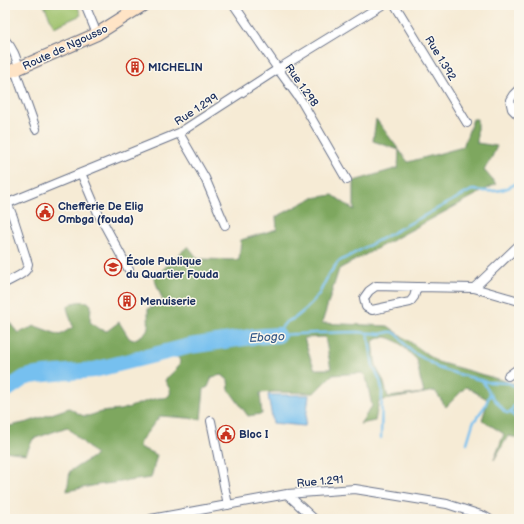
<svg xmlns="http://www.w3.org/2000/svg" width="524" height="524" font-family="'Balsamiq Sans',sans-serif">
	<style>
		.green { fill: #9dc16b; stroke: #5c7864 }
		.forest { fill: #7ea75f; stroke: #4c6b5e; fill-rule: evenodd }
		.water { fill: #76c0ef; stroke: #4878a6 }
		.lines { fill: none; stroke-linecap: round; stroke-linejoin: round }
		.stream { stroke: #76c0ef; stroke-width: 2.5 }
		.river { stroke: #76c0ef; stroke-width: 16 }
		.minor-casing { stroke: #687188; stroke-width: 10 }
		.secondary-casing { stroke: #687188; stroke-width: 14 }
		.minor { stroke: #fff; stroke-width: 8 }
		.secondary { stroke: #ffe4c6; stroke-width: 12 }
		.labels { text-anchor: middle; stroke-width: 3; stroke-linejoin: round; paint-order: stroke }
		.street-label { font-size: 11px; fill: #1b2f5e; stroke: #fbf7ec }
		.poi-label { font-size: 11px; font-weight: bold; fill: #1b2f5e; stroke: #fbf7ec; text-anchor: start }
		.water-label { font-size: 12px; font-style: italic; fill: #365a8a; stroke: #fbf7ec }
	</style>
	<rect width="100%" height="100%" fill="#fbf7ec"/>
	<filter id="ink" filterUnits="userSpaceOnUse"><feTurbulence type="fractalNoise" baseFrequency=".025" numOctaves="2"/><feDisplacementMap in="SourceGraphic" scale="8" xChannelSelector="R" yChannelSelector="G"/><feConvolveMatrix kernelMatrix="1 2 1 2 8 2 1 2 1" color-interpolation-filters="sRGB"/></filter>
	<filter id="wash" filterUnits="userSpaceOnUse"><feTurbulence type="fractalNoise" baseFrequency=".012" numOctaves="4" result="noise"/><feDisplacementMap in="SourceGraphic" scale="16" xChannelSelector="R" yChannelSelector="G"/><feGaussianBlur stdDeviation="0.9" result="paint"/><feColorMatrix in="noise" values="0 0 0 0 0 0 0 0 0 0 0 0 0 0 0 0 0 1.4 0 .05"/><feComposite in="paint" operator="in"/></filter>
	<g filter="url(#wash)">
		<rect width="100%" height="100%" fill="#f6ebd5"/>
		<path class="green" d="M 44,5 L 77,5 L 81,15 L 54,27 Z"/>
		<path class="forest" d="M 376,119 L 408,162 L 463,147 L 473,119 L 477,119 L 477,143 L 497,146 L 492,157 L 484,170 L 496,184 L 339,269 L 322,323 L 388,326 L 438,362 L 519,385 L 519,438 L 508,436 L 494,460 L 504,434 L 482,420 L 486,407 L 487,399 L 466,387 L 446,407 L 435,391 L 379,401 L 375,421 L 360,424 L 372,406 L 366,377 L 362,373 L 332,375 L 314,393 L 274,392 L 260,393 L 262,414 L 248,416 L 229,390 L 228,380 L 222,375 L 212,377 L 208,387 L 204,389 L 201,419 L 160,416 L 142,439 L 140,442 L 139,447 L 157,455 L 151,478 L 97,485 L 67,491 L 70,471 L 96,455 L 67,427 L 33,439 L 26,454 L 5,451 L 5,427 L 28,422 L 69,408 C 74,410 80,416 86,416 C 91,416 96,413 101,412 C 107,411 114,411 120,410 C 133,407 146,400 159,398 C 163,398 168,398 170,394 C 172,389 166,385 165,380 C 169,375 183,366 179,359 C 178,358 174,354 174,354 L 155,358 L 95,375 L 35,380 L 29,381 L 28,383 L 5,393 L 5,317 L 18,333 L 35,326 L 60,335 L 73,327 L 67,308 C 71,301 81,301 88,302 L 91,305 L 90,322 L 100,329 L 107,331 L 119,322 L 129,338 L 133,340 C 152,331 148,328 148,309 L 163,301 L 154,278 L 188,246 L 198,259 L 239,260 L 241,240 L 277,229 L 276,217 L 312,198 L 333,195 L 354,210 L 354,181 L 398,168 L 399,150 L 373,141 ZM 325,337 L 331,369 L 315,369 L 310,357 L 304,338 ZM 385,337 C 399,339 407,351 417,360 L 420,378 L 424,393 L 388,397 L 383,380 L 377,369 L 375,360 L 373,341 L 377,339 Z"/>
		<path class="water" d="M 268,395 L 309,395 L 305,426 L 273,423 Z"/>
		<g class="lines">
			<path class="stream" d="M 519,181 C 505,193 489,192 472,190 L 338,262 L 328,276 L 319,294 L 306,309 L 295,318 L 286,322 L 280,329 L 278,335 L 317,333 L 357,332 L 381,334 L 389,332 L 393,332 L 398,335 L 407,347 L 414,353 L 430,362 L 438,368 L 451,372 L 488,382 L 509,383 L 519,389
				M 368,333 L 373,366 L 380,380 L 382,389 L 381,438
				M 482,380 L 490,394 L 505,412 L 507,413 L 510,412 L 519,421
				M 510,412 L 516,403 L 519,403
				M 467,443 L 473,423 L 485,406 L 490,394"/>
			<path class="river" d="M 5,390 L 8,389 L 24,378 L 31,376 L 45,374 L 94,370 L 190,346 L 251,337 L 278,335"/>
		</g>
	</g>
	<g filter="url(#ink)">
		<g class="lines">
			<defs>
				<path id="minor" d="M 85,5 L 97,34
					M 234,5 L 278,69 L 302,102 L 347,180
					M 395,5 L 467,123
					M 5,40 C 13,48 16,57 19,68
					M 15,70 L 36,129
					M 519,89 L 513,95 L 510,100 L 512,109 L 519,116
					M 179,133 L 205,178 L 225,225
					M 81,173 L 98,213 L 129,270
					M 5,197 L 13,217 L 28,264 C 27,266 28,268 26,270 C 23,275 10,280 5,283
					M 8,203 L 179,133 L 278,69 L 382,5
					M 417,287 L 414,297 L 410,302 L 372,310 L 366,307 L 364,298 L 369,291 L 376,286 L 417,287 L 474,288 L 519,301
					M 474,288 L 519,245
					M 508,376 L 519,368
					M 211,421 L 228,505
					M 287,494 L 314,519
					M 151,519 L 287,494 L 355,489 L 447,504 L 484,516 L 489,519"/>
				<path id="secondary" d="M 5,73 L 19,68 L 97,34 L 143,5"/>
			</defs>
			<use href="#minor" class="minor-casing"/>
			<use href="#secondary" class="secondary-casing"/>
			<use href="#minor" class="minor"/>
			<use href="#secondary" class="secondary"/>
		</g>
	</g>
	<defs>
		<symbol id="building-ring" viewBox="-11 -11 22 22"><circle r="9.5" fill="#fbf7ec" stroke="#c8321e" stroke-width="1.5"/><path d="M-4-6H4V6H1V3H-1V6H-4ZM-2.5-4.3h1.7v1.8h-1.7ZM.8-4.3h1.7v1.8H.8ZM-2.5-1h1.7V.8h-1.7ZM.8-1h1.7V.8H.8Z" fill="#c8321e"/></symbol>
		<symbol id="civic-ring" viewBox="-11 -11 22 22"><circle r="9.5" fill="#fbf7ec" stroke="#c8321e" stroke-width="1.5"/><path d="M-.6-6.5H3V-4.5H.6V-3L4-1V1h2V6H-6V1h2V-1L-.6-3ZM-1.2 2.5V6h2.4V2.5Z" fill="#c8321e"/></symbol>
		<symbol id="school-ring" viewBox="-11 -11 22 22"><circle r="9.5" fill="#fbf7ec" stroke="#c8321e" stroke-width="1.5"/><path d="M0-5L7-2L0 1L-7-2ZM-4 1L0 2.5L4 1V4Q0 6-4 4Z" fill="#c8321e"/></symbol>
	</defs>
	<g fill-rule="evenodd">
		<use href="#building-ring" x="125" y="57" width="20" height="20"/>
		<use href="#civic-ring" x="35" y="202" width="20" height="20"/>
		<use href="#school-ring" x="103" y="257" width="20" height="20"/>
		<use href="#building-ring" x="117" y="291" width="20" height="20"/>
		<use href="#civic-ring" x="216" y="424" width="20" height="20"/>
	</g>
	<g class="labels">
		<g class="street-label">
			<text transform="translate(65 47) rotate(-25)" y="4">Route de Ngousso</text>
			<text transform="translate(441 58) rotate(59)" y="4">Rue 1.392</text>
			<text transform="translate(302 85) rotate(55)" y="4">Rue 1.298</text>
			<text transform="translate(196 109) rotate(-33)" y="4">Rue 1.299</text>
			<text transform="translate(320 481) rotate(-5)" y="4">Rue 1.291</text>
		</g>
		<g class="poi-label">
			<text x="148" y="71">MICHELIN</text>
			<text x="58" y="210">Chefferie De Elig<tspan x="58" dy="13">Ombga (fouda)</tspan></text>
			<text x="126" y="265">École Publique<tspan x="126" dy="13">du Quartier Fouda</tspan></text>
			<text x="140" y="305">Menuiserie</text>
			<text x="239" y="438">Bloc I</text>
		</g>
		<g class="water-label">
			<text transform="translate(267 337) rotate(-3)" y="4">Ebogo</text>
		</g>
	</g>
	<rect width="524" height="524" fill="none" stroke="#fbf7ec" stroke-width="20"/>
</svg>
